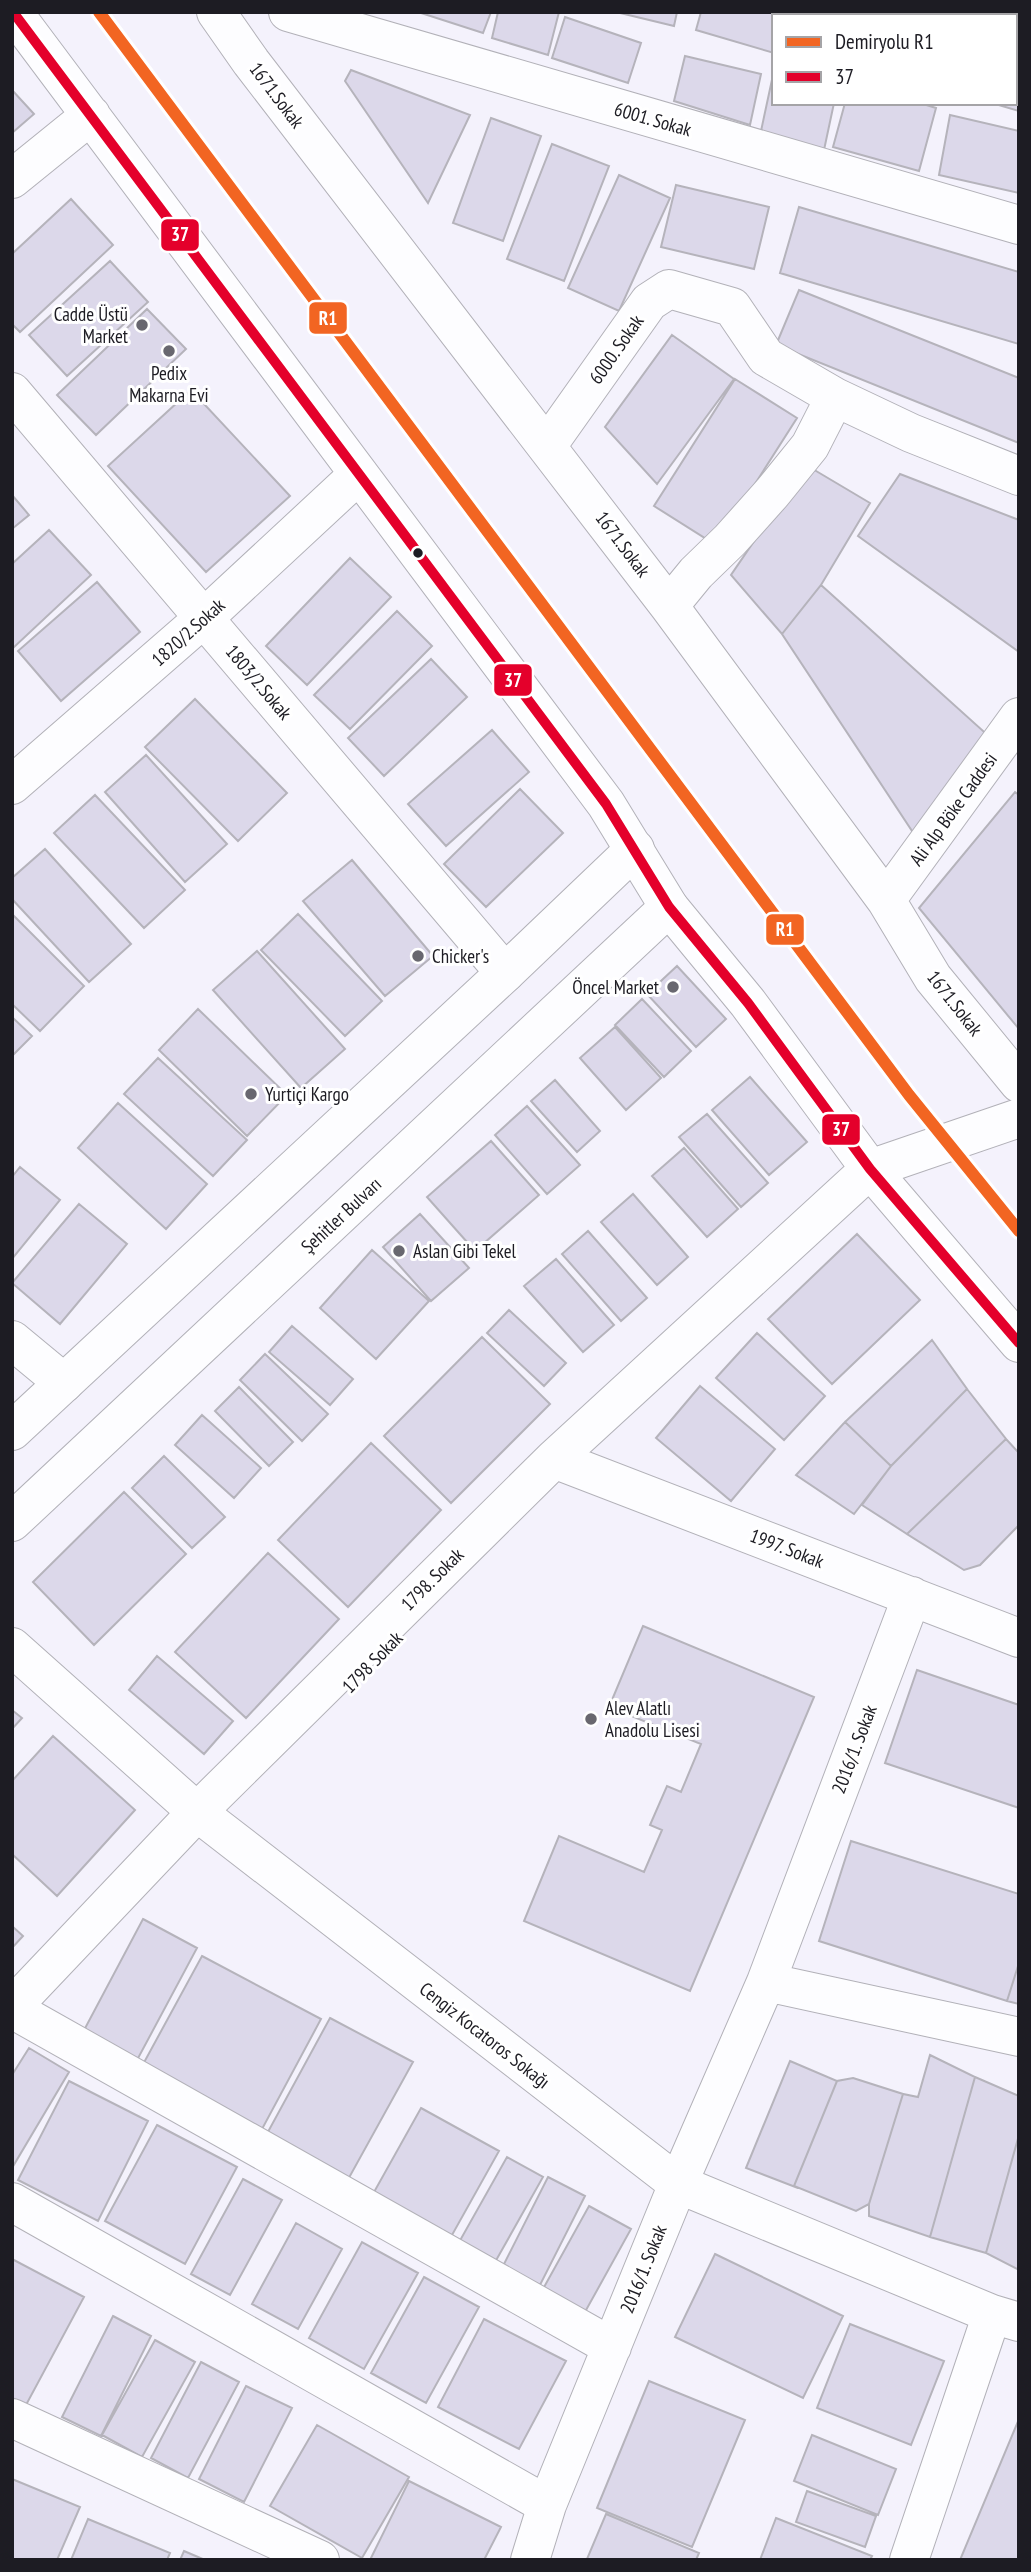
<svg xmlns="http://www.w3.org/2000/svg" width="1031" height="2572" font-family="'PT Sans Narrow',sans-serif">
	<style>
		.building { fill: #dcd8ea; stroke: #b5b3bb; stroke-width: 2 }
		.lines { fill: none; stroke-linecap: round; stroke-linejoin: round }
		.minor-casing { stroke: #b2b1b8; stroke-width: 40 }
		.tertiary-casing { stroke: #b2b1b8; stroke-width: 40 }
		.minor { stroke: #fdfdff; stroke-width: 38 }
		.tertiary { stroke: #fdfdff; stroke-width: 38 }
		.bus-1-casing { stroke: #fff; stroke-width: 16 }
		.bus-1 { stroke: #e4002b; stroke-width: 10 }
		.rail-1-casing { stroke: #fff; stroke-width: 18 }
		.rail-1 { stroke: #f26522; stroke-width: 12 }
		.poi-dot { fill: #68676f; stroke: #fff; stroke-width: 2.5 }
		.bus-dot { fill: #1d1c23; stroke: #fff; stroke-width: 2.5 }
		.labels { text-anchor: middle; stroke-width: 6; stroke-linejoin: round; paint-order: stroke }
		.street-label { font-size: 19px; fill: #1d1c23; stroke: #fff }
		.poi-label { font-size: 19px; fill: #1d1c23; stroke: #fff; text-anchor: start }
		.line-badge { stroke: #fff; stroke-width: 2.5 }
		.badge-label { font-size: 19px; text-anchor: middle; font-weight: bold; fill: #fff }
	</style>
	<rect width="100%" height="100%" fill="#f4f2fc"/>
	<path class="building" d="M 418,12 L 491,12 L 483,33 Z
		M 498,12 L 559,12 L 548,55 L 492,38 Z
		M 616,12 L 677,12 L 674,26 Z
		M 701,12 L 851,12 L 850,16 L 774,16 L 774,53 L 696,30 Z
		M 880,12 L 894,12 L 907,16 L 879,16 Z
		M 565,17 L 641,43 L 628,83 L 552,58 Z
		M 1015,51 L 1019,52 L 1019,111 L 992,103 L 1015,103 Z
		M 685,56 L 761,74 L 750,125 L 674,101 Z
		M 351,70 L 470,115 L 428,203 L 345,81 Z
		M 773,75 L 774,103 L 834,103 L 824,150 L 761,131 Z
		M 12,90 L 34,114 L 12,133 Z
		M 845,103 L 920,103 L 936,108 L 919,171 L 833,147 Z
		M 950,115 L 1019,131 L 1019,193 L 939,175 Z
		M 491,118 L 541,136 L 503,241 L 453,223 Z
		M 552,144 L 609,166 L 564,281 L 507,259 Z
		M 619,175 L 670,198 L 619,311 L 568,288 Z
		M 676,185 L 769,207 L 754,269 L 661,247 Z
		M 71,199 L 113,245 L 20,332 L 12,324 L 12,254 Z
		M 799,207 L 1019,272 L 1019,344 L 780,273 Z
		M 110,261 L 148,302 L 67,376 L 29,335 Z
		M 799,290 L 1019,378 L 1019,443 L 776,345 Z
		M 147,309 L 186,349 L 96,435 L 57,395 Z
		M 672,335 L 734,379 L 657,484 L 605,427 Z
		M 735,379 L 797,418 L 716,545 L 654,506 Z
		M 191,390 L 290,496 L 206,572 L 108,466 Z
		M 806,465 L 870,503 L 821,585 L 782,634 L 731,575 Z
		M 900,474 L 1019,520 L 1019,652 L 858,536 Z
		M 12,495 L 29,515 L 12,529 Z
		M 49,530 L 91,575 L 12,649 L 12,564 Z
		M 350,558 L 391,597 L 307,685 L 266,646 Z
		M 97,582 L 140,632 L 61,701 L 18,651 Z
		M 821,585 L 992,739 L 916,837 L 782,634 Z
		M 397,611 L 432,646 L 350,729 L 314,695 Z
		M 431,659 L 467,697 L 384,776 L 348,738 Z
		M 195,699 L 287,793 L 238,841 L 145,747 Z
		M 492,730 L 529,772 L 446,846 L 408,804 Z
		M 146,755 L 227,844 L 185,882 L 105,792 Z
		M 520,789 L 563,833 L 486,907 L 444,864 Z
		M 1015,792 L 1019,795 L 1019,1029 L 919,908 Z
		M 95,795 L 185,890 L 144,928 L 54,833 Z
		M 45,849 L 131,944 L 89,982 L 12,899 L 12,878 Z
		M 352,860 L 433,956 L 385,996 L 303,901 Z
		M 12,914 L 84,986 L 40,1031 L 12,1004 Z
		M 298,914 L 382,1001 L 345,1036 L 261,950 Z
		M 257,951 L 345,1049 L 301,1088 L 213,990 Z
		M 677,966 L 726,1019 L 696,1047 L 647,994 Z
		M 642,999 L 691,1051 L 664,1077 L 615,1025 Z
		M 198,1009 L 287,1095 L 247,1136 L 159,1050 Z
		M 12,1017 L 32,1036 L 12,1056 Z
		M 615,1027 L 661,1078 L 626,1110 L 580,1058 Z
		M 158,1058 L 247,1140 L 213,1176 L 124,1094 Z
		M 750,1077 L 807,1142 L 769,1175 L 712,1110 Z
		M 555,1080 L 600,1131 L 577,1152 L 531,1101 Z
		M 118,1103 L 207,1184 L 166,1229 L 78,1148 Z
		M 527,1106 L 580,1165 L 547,1194 L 495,1135 Z
		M 707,1114 L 768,1183 L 741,1207 L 679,1137 Z
		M 491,1141 L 539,1195 L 475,1251 L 427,1197 Z
		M 684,1148 L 738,1209 L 707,1237 L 652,1176 Z
		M 20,1167 L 60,1200 L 12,1259 L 12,1177 Z
		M 633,1194 L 688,1257 L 657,1285 L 601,1222 Z
		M 79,1204 L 127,1244 L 60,1324 L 12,1283 Z
		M 420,1214 L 469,1268 L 431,1301 L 383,1247 Z
		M 588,1231 L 647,1298 L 621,1321 L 562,1254 Z
		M 857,1234 L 920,1300 L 832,1384 L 768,1319 Z
		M 372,1250 L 429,1301 L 376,1359 L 320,1308 Z
		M 556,1259 L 614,1325 L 583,1352 L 524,1286 Z
		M 509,1310 L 566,1363 L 544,1386 L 487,1333 Z
		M 292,1326 L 353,1379 L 330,1405 L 269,1352 Z
		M 757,1333 L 825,1396 L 784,1440 L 716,1378 Z
		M 482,1337 L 550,1404 L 451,1503 L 384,1436 Z
		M 932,1340 L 967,1389 L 891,1466 L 845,1422 Z
		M 265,1354 L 328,1414 L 302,1441 L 240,1380 Z
		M 700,1386 L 775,1449 L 731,1501 L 656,1438 Z
		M 239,1387 L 293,1442 L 269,1466 L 215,1411 Z
		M 967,1389 L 1006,1439 L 907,1534 L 862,1505 L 891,1466 Z
		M 202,1415 L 261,1468 L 234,1498 L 175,1445 Z
		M 845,1422 L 891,1466 L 854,1514 L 796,1475 Z
		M 1006,1439 L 1019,1453 L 1019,1525 L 980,1565 L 964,1570 L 907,1534 Z
		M 371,1443 L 441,1510 L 348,1607 L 278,1540 Z
		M 164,1456 L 225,1517 L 192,1548 L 132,1488 Z
		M 124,1492 L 186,1554 L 94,1645 L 33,1582 Z
		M 268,1553 L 339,1619 L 246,1718 L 175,1652 Z
		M 643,1626 L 814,1697 L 690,1991 L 524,1921 L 559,1836 L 644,1872 L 662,1830 L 650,1825 L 667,1786 L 681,1792 L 701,1744 L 609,1707 Z
		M 157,1656 L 233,1721 L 204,1754 L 129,1690 Z
		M 917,1670 L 1019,1705 L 1019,1808 L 885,1763 Z
		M 12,1710 L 22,1718 L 12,1729 Z
		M 53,1736 L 135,1810 L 57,1896 L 12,1854 L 12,1781 Z
		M 851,1841 L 1019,1894 L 1019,1963 L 1007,2001 L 819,1941 Z
		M 143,1919 L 197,1948 L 136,2062 L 82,2034 Z
		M 12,1926 L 23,1936 L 12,1948 Z
		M 202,1956 L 321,2019 L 261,2131 L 141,2068 Z
		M 1019,1963 L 1019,2004 L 1007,2001 Z
		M 330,2018 L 413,2062 L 345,2185 L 263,2141 Z
		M 29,2048 L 69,2072 L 12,2168 L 12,2075 Z
		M 930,2055 L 975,2077 L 930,2237 L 869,2216 L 869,2204 L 903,2094 L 918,2097 Z
		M 790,2061 L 837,2081 L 794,2186 L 798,2188 L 746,2168 Z
		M 975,2077 L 1019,2096 L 1019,2135 L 986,2253 L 930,2237 Z
		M 853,2078 L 903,2094 L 869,2204 L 856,2211 L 794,2186 L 837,2081 Z
		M 69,2081 L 148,2121 L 98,2221 L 18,2180 Z
		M 421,2108 L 499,2151 L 447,2244 L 369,2201 Z
		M 157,2125 L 237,2167 L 185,2264 L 105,2221 Z
		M 1019,2135 L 1019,2270 L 986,2253 Z
		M 507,2157 L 543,2177 L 494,2264 L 458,2244 Z
		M 548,2177 L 585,2196 L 540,2285 L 503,2266 Z
		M 243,2179 L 282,2200 L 230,2295 L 191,2274 Z
		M 589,2206 L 631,2229 L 580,2321 L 538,2298 Z
		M 296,2223 L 342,2249 L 298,2329 L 252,2304 Z
		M 362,2242 L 418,2273 L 364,2369 L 309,2338 Z
		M 715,2254 L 843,2316 L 803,2398 L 675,2337 Z
		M 12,2259 L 84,2297 L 26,2405 L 12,2398 Z
		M 424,2277 L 479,2307 L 426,2403 L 371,2373 Z
		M 113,2316 L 151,2336 L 101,2436 L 62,2417 Z
		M 484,2319 L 566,2361 L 519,2449 L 438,2407 Z
		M 850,2324 L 944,2361 L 911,2445 L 817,2408 Z
		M 155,2340 L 195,2362 L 142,2457 L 102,2435 Z
		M 201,2362 L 239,2382 L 188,2478 L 151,2458 Z
		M 649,2381 L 745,2420 L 692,2547 L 597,2508 Z
		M 246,2386 L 292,2408 L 244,2502 L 199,2479 Z
		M 1019,2419 L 1019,2560 L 960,2560 Z
		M 317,2425 L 409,2477 L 362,2558 L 270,2506 Z
		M 812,2435 L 896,2469 L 878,2515 L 794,2481 Z
		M 12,2479 L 80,2507 L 57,2560 L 12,2560 Z
		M 409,2481 L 501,2527 L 484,2560 L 370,2560 Z
		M 807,2491 L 876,2516 L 865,2547 L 796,2522 Z
		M 606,2514 L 699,2553 L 696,2560 L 587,2559 Z
		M 776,2518 L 872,2556 L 870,2560 L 760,2560 Z
		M 88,2519 L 170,2553 L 167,2560 L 71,2560 Z
		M 184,2551 L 205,2560 L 180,2560 Z"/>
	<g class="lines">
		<defs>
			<path id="minor" d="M 13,12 L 606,804 L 669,907 L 748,1003 L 870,1169 L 1019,1343
				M 216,12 L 251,62 L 669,606 L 886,900 L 933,978 L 1019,1083
				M 288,12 L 1019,225
				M 972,12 L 985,16
				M 1015,24 L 1019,25
				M 12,179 L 91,115
				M 12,392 L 505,973
				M 547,446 L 649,302 L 669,289 L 732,307 L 766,357 L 835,397
				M 669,606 L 696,573 L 730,540 L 772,493 L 810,446 L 835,397 L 911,433 L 1019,476
				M 12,785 L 205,617 L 359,474
				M 886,900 L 1019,717
				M 12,1340 L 64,1383
				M 554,1459 L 1019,1638
				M 12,1647 L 197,1812 L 678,2184 L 992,2314 L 1019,2322
				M 766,1982 L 1019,2037
				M 12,2007 L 197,1812 L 554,1459 L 870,1169 L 1019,1118
				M 12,2009 L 612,2347
				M 12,2202 L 547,2505
				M 12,2418 L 320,2560
				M 530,2560 L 547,2505 L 678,2184 L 766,1982 L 912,1596
				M 909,2560 L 992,2314"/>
			<path id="tertiary" d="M 12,1431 L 505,973 L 635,849
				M 12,1522 L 669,907"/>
		</defs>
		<use href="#minor" class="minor-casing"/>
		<use href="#tertiary" class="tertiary-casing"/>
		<use href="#minor" class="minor"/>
		<use href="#tertiary" class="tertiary"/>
		<defs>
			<path id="bus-1" d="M 13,12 L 606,804 L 669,907 L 748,1003 L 870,1169 L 1019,1343"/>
		</defs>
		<use href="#bus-1" class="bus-1-casing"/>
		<use href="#bus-1" class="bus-1"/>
		<defs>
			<path id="rail-1" d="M 99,12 L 909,1095 L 1019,1231"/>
		</defs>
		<use href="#rail-1" class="rail-1-casing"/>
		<use href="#rail-1" class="rail-1"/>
	</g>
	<g class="poi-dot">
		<circle cx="142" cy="325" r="7"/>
		<circle cx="169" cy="351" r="7"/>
		<circle cx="418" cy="956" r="7"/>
		<circle cx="673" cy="987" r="7"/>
		<circle cx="251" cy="1094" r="7"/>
		<circle cx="399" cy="1251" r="7"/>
		<circle cx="591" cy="1719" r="7"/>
	</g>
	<circle class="bus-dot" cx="418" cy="553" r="6"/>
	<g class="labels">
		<g class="street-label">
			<text transform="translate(277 95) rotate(53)" y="7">1671.Sokak</text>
			<text transform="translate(653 119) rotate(16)" y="7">6001. Sokak</text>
			<text transform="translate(616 349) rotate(-55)" y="7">6000. Sokak</text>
			<text transform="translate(623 544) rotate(53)" y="7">1671.Sokak</text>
			<text transform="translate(188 632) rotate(-42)" y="7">1820/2.Sokak</text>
			<text transform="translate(259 682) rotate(50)" y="7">1803/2.Sokak</text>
			<text transform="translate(953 809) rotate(-54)" y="7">Ali Alp Böke Caddesi</text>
			<text transform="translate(955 1003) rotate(52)" y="7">1671.Sokak</text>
			<text transform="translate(341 1215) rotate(-43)" y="7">Şehitler Bulvarı</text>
			<text transform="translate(787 1548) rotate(21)" y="7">1997. Sokak</text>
			<text transform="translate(432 1579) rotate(-45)" y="7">1798. Sokak</text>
			<text transform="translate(372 1662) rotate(-46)" y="7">1798 Sokak</text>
			<text transform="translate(854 1749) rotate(-69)" y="7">2016/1. Sokak</text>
			<text transform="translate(485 2035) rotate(38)" y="7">Cengiz Kocatoros Sokağı</text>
			<text transform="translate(643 2269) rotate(-68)" y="7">2016/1. Sokak</text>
		</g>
		<g class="poi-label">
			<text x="128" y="321" text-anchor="end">Cadde Üstü<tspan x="128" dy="22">Market</tspan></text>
			<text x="169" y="380" text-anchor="middle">Pedix<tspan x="169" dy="22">Makarna Evi</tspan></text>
			<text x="432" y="963">Chicker's</text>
			<text x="659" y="994" text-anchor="end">Öncel Market</text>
			<text x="265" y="1101">Yurtiçi Kargo</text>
			<text x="413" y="1258">Aslan Gibi Tekel</text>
			<text x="605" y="1715">Alev Alatlı<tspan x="605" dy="22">Anadolu Lisesi</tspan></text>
		</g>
	</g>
	<g class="line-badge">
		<rect x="160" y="218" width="40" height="34" rx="7" fill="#e4002b"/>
		<rect x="308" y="301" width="40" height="34" rx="7" fill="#f26522"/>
		<rect x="493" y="663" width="40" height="34" rx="7" fill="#e4002b"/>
		<rect x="765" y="913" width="40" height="33" rx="7" fill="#f26522"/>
		<rect x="821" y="1113" width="40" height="33" rx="7" fill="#e4002b"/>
	</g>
	<g class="badge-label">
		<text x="180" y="241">37</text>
		<text x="328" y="325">R1</text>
		<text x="513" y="687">37</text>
		<text x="785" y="936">R1</text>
		<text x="841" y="1136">37</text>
	</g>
	<rect width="1031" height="2572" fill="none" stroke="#1d1c23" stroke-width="28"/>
	<rect x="772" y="14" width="245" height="91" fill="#ffffff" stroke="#a5a4a7" stroke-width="2"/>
	<rect x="786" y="37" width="35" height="10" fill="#f26522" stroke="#a5a4a7" stroke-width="2"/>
	<text x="835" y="49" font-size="21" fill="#1d1c23">Demiryolu R1</text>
	<rect x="786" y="72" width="35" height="10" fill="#e4002b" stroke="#a5a4a7" stroke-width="2"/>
	<text x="835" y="84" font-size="21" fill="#1d1c23">37</text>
</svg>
